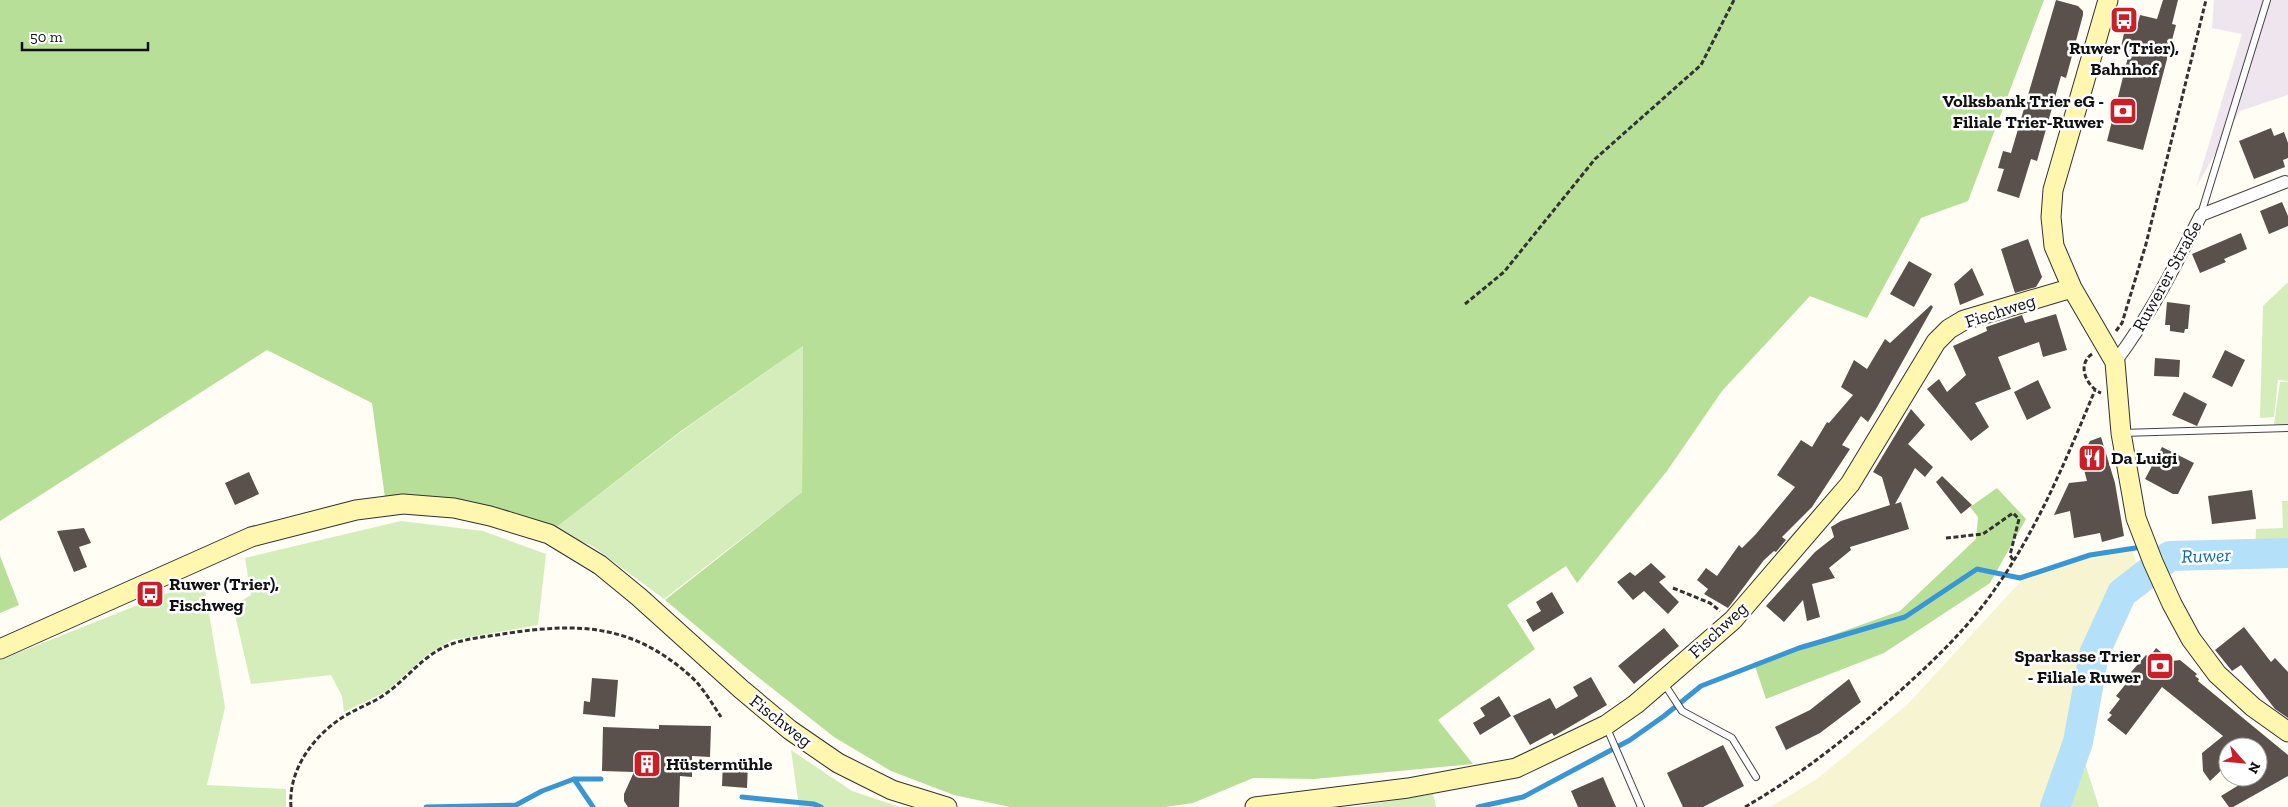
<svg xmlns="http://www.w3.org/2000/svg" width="2288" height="807" font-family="'Zilla Slab',serif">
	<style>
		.industrial { fill: #eee5ef }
		.farmland { fill: #f7f4d1 }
		.green { fill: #d4edba }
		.forest { fill: #b8df98 }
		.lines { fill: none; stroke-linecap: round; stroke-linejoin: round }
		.stream { stroke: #3896d5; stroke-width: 5 }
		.river { stroke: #b5e0fa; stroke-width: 30 }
		.building { fill: #5a514c }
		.lane-casing { stroke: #434343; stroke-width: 8 }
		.street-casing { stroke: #434343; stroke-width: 14 }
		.secondary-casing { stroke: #323232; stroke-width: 21 }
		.path { stroke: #323232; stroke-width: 3; stroke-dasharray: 5 2.5; stroke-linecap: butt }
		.lane { stroke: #fff; stroke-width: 6 }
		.street { stroke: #fff; stroke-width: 12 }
		.secondary { stroke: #fff6af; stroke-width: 19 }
		.labels { text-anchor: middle; stroke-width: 5; stroke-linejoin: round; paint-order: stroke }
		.poi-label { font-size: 18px; font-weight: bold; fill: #101010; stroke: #fff; text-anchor: start }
		.street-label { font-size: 18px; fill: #101010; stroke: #fff }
		.water-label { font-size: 19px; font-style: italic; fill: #1067ab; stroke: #fff }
	</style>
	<rect width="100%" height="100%" fill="#fffdf4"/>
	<path class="industrial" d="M 2214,0 L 2288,0 L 2288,95 L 2240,111 L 2196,187 L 2242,34 L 2212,28 Z"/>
	<path class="farmland" d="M 2132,549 L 2139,573 L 2094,654 L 2078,742 L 2055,807 L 1770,807 L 1817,779 L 1908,704 L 2021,581 L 2090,555 Z"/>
	<path class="green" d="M 2288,282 L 2288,381 L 2278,380 L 2274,417 L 2260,418 L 2263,306 Z
		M 803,346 L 802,492 L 664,599 L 591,545 L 549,533 L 682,431 Z
		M 2280,382 L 2288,382 L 2288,426 L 2274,425 Z
		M 2282,501 L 2288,501 L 2288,562 L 2255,563 L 2256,529 L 2283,528 Z
		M 401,521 L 483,531 L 546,554 L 538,625 L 452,640 L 427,655 L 387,691 L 344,712 L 342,696 L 331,675 L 251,684 L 233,606 L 251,595 L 245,558 Z
		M 203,579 L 225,707 L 207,785 L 286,789 L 286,807 L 0,807 L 0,660 Z
		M 2078,742 L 2099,807 L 2055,807 Z
		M 791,750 L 852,791 L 900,807 L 799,807 Z
		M 1433,794 L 1436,807 L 1354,807 Z"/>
	<path class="forest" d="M 0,0 L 2044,0 L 1968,201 L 1921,218 L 1867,318 L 1810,296 L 1722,391 L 1667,471 L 1577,583 L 1566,566 L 1507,605 L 1535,649 L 1438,720 L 1473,764 L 1314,779 L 1253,778 L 1193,803 L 1165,807 L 1010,807 L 954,795 L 891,771 L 834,737 L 749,670 L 665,600 L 802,492 L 803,346 L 681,431 L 549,533 L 386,505 L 372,403 L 267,350 L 0,521 Z
		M 1997,488 L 2026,519 L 1990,583 L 1884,653 L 1766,699 L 1754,663 L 1900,611 L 1976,539 L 1978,517 L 1970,507 Z
		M 0,556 L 19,605 L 0,613 Z"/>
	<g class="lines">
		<path class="stream" d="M 2153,548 L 2170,556
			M 574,779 L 593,807
			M 742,797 L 814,804 L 821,807
			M 426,807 L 516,805 L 542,791 L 574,779 L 601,779
			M 1478,807 L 1523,797 L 1630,740 L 1664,716 L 1701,686 L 1799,648 L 1905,617 L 1977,569 L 2020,578 L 2090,555 L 2142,547"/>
		<path class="river" d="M 2055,807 L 2078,742 L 2094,654 L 2122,593 L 2170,556 L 2288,553"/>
	</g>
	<path class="building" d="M 2056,0 L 2078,6 L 2083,11 L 2083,15 L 2066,78 L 2061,76 L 2037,161 L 2031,159 L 2019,198 L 1997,191 L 2004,169 L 1998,168 L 2003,151 L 2011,153 Z
		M 2163,0 L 2178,0 L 2172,24 L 2176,25 L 2143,150 L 2107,141 L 2130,49 L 2121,47 L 2125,29 L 2136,31 L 2140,15 L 2157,19 Z
		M 2271,128 L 2274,136 L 2284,132 L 2288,143 L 2288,158 L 2283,160 L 2285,167 L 2254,179 L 2239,141 Z
		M 2282,202 L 2288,216 L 2288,226 L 2269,234 L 2260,211 Z
		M 2241,233 L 2247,249 L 2224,259 L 2226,262 L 2200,273 L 2192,254 Z
		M 2028,239 L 2042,277 L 2036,287 L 2015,293 L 2001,249 Z
		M 1909,261 L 1932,274 L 1914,307 L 1890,294 Z
		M 1972,268 L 1984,295 L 1960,305 L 1954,284 Z
		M 2167,302 L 2190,305 L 2188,329 L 2185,329 L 2184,333 L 2170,331 L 2170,325 L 2165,325 Z
		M 1931,305 L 1933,307 L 1876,409 L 1868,422 L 1861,416 L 1842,445 L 1850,449 L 1812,507 L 1782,537 L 1786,540 L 1776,552 L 1774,551 L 1764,560 L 1728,608 L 1704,594 L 1708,589 L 1697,580 L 1706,568 L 1717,576 L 1739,545 L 1742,548 L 1756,534 L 1795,487 L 1777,475 L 1801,440 L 1812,447 L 1827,422 L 1829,423 L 1853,395 L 1841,387 L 1854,360 L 1867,369 L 1885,339 L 1890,343 Z
		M 2056,314 L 2067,350 L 2043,357 L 2039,342 L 1998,357 L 2011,389 L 1975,403 L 1989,427 L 1971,441 L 1927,389 L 1939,379 L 1947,392 L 1966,375 L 1953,346 L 1987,331 L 1986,327 L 2022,315 L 2025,323 Z
		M 2225,350 L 2245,360 L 2232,387 L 2212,377 Z
		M 2155,358 L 2180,360 L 2179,377 L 2154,376 Z
		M 2038,380 L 2051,408 L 2027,420 L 2014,392 Z
		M 2184,392 L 2207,404 L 2197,426 L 2172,415 Z
		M 1911,409 L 1925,425 L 1908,444 L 1933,467 L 1925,477 L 1915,468 L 1895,504 L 1901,502 L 1909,529 L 1850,547 L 1851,550 L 1829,568 L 1835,578 L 1812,584 L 1820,617 L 1807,621 L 1803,600 L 1784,622 L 1766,606 L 1815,552 L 1834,537 L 1831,527 L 1841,521 L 1890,505 L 1882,477 L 1873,472 Z
		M 2101,437 L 2115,483 L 2124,536 L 2102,542 L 2100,533 L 2074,538 L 2070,511 L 2054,515 L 2069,483 L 2087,481 L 2081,458 L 2090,441 Z
		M 2162,447 L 2194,463 L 2178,494 L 2173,494 L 2145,479 Z
		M 249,472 L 259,494 L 235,505 L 225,483 Z
		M 1942,476 L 1972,505 L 1961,514 L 1936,482 Z
		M 2252,490 L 2256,519 L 2212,524 L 2208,496 Z
		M 84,528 L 91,543 L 79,547 L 87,567 L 74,572 L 57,531 Z
		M 1651,563 L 1666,577 L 1659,582 L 1679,602 L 1668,614 L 1644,591 L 1633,600 L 1617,582 L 1630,572 L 1635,576 Z
		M 1552,592 L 1564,613 L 1533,632 L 1526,620 L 1541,611 L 1536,602 Z
		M 2244,627 L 2271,662 L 2275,658 L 2288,672 L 2288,718 L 2275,709 L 2241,665 L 2232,671 L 2215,650 Z
		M 1664,628 L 1679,646 L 1634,684 L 1618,666 Z
		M 2156,648 L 2172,661 L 2180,660 L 2197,674 L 2195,676 L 2199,679 L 2198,681 L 2288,755 L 2288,776 L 2233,807 L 2229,807 L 2221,796 L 2252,777 L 2258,777 L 2258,747 L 2228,747 L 2228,764 L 2210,781 L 2203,771 L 2202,753 L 2223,736 L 2162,687 L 2126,735 L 2107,720 L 2112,715 L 2109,713 L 2120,699 L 2116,696 L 2134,674 L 2131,672 L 2146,655 L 2149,658 Z
		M 1591,677 L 1607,705 L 1554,736 L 1552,733 L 1530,745 L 1513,716 L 1550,698 L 1556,709 L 1578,696 L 1573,687 Z
		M 592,678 L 618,680 L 615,717 L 583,714 L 584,701 L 590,702 Z
		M 1849,679 L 1861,702 L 1820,733 L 1786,750 L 1775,727 L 1810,710 Z
		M 1499,696 L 1511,716 L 1480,735 L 1473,723 L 1485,716 L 1480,708 Z
		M 659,725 L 711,726 L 710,757 L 692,756 L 692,777 L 680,776 L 679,807 L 628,807 L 624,801 L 624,794 L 634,772 L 602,771 L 603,727 L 659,729 Z
		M 1723,745 L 1744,786 L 1703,807 L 1683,807 L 1667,773 Z
		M 723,761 L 748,763 L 747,788 L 722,786 Z
		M 1603,777 L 1616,807 L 1578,807 L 1571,791 Z"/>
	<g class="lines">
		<defs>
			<path id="lane" d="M 2201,214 L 2267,0
				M 2122,433 L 2288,428
				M 1663,682 L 1682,711 L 1732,738 L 1756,777
				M 1606,726 L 1641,807"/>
			<path id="street" d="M 2115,362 C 2150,316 2175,266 2201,215 L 2285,182"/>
			<path id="secondary" d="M 2108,0 L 2053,190 L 2051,217 L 2054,246 L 2072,288 L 2115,362 L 2121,433 L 2136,518 L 2153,562 L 2172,604 L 2191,639 L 2217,674 L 2253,707 L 2288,732
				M 0,649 L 251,537 L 356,510 L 403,504 L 454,508 L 490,516 L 549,534 L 600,565 L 639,597 L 741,689 L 790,730 L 838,763 L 892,790 L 947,807
				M 1255,807 L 1408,788 L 1516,768 L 1606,725 L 1636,704 L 1733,620 L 1850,484 L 1936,342 L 1949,329 L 1964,320 L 2072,288"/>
		</defs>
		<use href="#lane" class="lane-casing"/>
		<use href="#street" class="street-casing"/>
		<use href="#secondary" class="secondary-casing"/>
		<path class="path" d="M 1465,304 L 1504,272 L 1595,159 L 1701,65 L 1734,0
			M 2116,331 L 2122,323 L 2146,244 L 2206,0
			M 2092,354 C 2076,365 2087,387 2101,393
			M 1946,538 L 1983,534 L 2013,513 L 2019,519 L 2010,555 L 2013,560
			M 1673,588 L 1710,603 L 1720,611
			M 291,807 C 288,771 312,738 340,719 C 353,710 368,705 381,697 C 403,683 419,660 442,648 C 462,638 487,637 509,633 C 578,623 630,624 687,673 C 701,684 711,702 721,717
			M 1745,807 C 1800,775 1843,741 1891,699 C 1928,666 1966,631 1995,589 C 2037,530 2067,458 2095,390"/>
		<use href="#lane" class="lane"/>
		<use href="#street" class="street"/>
		<use href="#secondary" class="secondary"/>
	</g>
	<defs>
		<symbol id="bus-square" viewBox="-11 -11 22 22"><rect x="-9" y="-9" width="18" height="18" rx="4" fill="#ca1f27" stroke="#fff"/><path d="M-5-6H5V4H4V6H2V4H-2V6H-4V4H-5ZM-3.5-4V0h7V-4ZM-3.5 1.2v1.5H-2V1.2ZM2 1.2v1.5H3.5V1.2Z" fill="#fff"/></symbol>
		<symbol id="bank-square" viewBox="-11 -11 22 22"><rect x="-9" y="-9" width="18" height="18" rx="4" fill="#ca1f27" stroke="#fff"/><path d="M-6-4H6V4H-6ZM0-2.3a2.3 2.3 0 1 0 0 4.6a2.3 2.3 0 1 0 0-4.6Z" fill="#fff"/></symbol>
		<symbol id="restaurant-square" viewBox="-11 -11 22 22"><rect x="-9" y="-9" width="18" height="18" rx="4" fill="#ca1f27" stroke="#fff"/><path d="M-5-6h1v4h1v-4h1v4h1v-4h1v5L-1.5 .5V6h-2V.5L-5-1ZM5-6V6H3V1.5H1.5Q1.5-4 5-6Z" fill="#fff"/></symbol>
		<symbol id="building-square" viewBox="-11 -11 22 22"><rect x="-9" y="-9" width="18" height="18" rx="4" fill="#ca1f27" stroke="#fff"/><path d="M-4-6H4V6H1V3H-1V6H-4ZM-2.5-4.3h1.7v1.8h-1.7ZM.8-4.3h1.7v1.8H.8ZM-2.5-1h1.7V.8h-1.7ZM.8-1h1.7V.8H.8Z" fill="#fff"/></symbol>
	</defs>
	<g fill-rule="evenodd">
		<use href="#bus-square" x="2108" y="4" width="32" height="32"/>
		<use href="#bank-square" x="2107" y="95" width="32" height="32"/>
		<use href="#restaurant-square" x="2076" y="442" width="32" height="32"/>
		<use href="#bus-square" x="134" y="578" width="32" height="32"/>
		<use href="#bank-square" x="2144" y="650" width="32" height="32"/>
		<use href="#building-square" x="631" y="748" width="32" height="32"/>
	</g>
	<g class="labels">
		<g class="poi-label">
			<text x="2124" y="54" text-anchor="middle">Ruwer (Trier),<tspan x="2124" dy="21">Bahnhof</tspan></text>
			<text x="2104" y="107" text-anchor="end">Volksbank Trier eG -<tspan x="2104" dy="21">Filiale Trier-Ruwer</tspan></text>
			<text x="2111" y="464">Da Luigi</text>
			<text x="169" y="590">Ruwer (Trier),<tspan x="169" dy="21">Fischweg</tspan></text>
			<text x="2141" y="662" text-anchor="end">Sparkasse Trier<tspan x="2141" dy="21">- Filiale Ruwer</tspan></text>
			<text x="666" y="770">Hüstermühle</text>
		</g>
		<g class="street-label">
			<text transform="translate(2167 276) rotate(-61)" y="6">Ruwerer Straße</text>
			<text transform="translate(2000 311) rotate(-18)" y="6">Fischweg</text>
			<text transform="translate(1718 630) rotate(-43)" y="6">Fischweg</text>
			<text transform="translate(781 721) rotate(38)" y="6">Fischweg</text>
		</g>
		<g class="water-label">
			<text transform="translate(2206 555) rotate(-2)" y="7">Ruwer</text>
		</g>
	</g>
	<g transform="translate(2243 762) rotate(117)"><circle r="24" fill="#ffffff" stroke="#9f9f9f"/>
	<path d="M0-4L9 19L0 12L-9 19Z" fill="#ca1f27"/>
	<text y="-8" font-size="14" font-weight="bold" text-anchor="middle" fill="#101010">N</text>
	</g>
	<path d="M22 42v8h126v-8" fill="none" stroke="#101010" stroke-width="2.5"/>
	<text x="30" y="42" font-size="15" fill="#101010" stroke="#ffffff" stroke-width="4" paint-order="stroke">50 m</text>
</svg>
